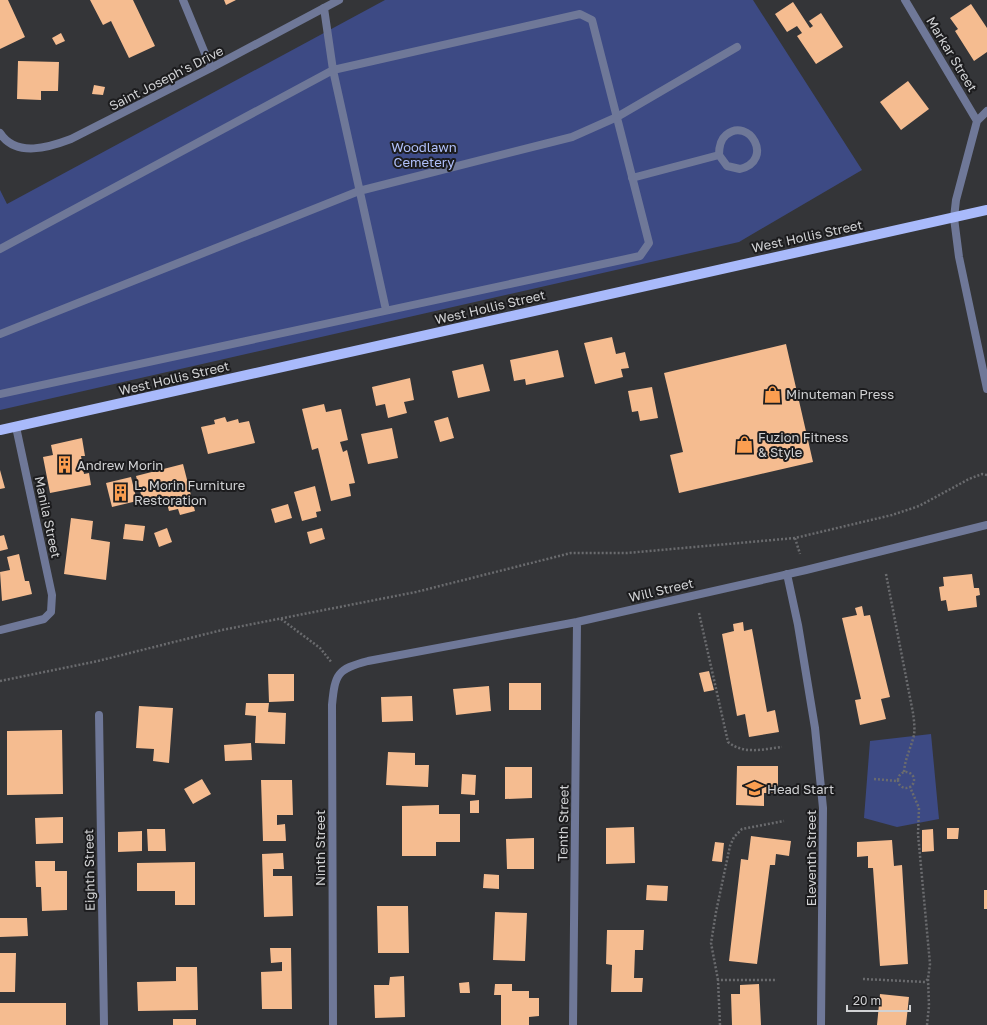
<svg xmlns="http://www.w3.org/2000/svg" width="987" height="1025" font-family="'Golos Text',sans-serif">
	<style>
		.green { fill: #3d4a84 }
		.building { fill: #f5bc90 }
		.lines { fill: none; stroke-linecap: round; stroke-linejoin: round }
		.path { stroke: #6a6b6e; stroke-width: 2.5; stroke-dasharray: 2 2; stroke-linecap: butt }
		.service { stroke: #6f7898; stroke-width: 8 }
		.minor { stroke: #6f7898; stroke-width: 8 }
		.primary { stroke: #a9bafb; stroke-width: 10 }
		.labels { text-anchor: middle; stroke-width: 4; stroke-linejoin: round; paint-order: stroke }
		.street-label { font-size: 13px; fill: #d1d2d4; stroke: #1c1c1e }
		.park-label { font-size: 13px; fill: #b0c0fa; stroke: #1c1c1e }
		.poi-label { font-size: 13px; fill: #d1d2d4; stroke: #1c1c1e; text-anchor: start }
	</style>
	<rect width="100%" height="100%" fill="#343538"/>
	<path class="green" d="M 385,0 L 753,0 L 862,170 L 739,242 L 0,410 L 0,190 L 7,204 Z
		M 931,734 L 939,819 L 897,827 L 864,818 L 870,741 Z"/>
	<path class="building" d="M 0,0 L 8,0 L 25,37 L 0,49 Z
		M 90,0 L 133,0 L 155,46 L 129,58 L 111,21 L 103,25 Z
		M 224,0 L 236,0 L 226,5 Z
		M 793,2 L 810,28 L 813,26 L 809,21 L 821,13 L 843,47 L 816,64 L 797,36 L 802,33 L 797,26 L 787,32 L 775,14 Z
		M 971,4 L 987,28 L 987,52 L 974,61 L 955,31 L 958,29 L 950,18 Z
		M 61,33 L 65,41 L 56,45 L 52,38 Z
		M 18,61 L 59,62 L 58,91 L 41,91 L 41,100 L 17,99 Z
		M 908,81 L 929,109 L 901,130 L 880,102 Z
		M 94,85 L 105,87 L 103,95 L 92,94 Z
		M 612,337 L 616,354 L 625,352 L 629,368 L 621,369 L 623,377 L 595,384 L 584,343 Z
		M 786,344 L 813,462 L 679,493 L 670,455 L 683,452 L 664,373 Z
		M 558,350 L 564,377 L 526,385 L 525,379 L 514,381 L 510,360 Z
		M 483,364 L 490,391 L 458,398 L 452,371 Z
		M 410,378 L 414,400 L 404,402 L 407,413 L 388,418 L 385,404 L 376,406 L 372,387 Z
		M 652,387 L 658,418 L 640,421 L 638,411 L 632,412 L 628,391 Z
		M 324,404 L 326,412 L 341,409 L 348,440 L 340,442 L 343,452 L 347,450 L 355,483 L 349,484 L 351,496 L 331,501 L 318,448 L 312,450 L 302,409 Z
		M 225,417 L 227,422 L 238,419 L 239,423 L 249,421 L 255,443 L 208,454 L 201,427 L 215,424 L 214,420 Z
		M 448,417 L 454,438 L 440,442 L 434,421 Z
		M 392,428 L 398,458 L 368,464 L 361,434 Z
		M 82,438 L 85,456 L 81,456 L 84,474 L 89,473 L 91,485 L 50,493 L 43,457 L 53,455 L 51,445 Z
		M 183,464 L 195,511 L 180,515 L 178,509 L 169,511 L 165,496 L 143,502 L 136,476 Z
		M 0,470 L 5,488 L 0,489 Z
		M 131,477 L 137,501 L 112,507 L 106,483 Z
		M 315,486 L 321,511 L 316,512 L 317,517 L 302,521 L 294,492 Z
		M 288,504 L 292,518 L 275,523 L 271,509 Z
		M 71,518 L 93,521 L 91,539 L 110,542 L 106,580 L 64,574 Z
		M 125,524 L 145,526 L 143,541 L 123,539 Z
		M 167,528 L 172,542 L 159,547 L 154,533 Z
		M 322,528 L 325,539 L 310,544 L 307,532 Z
		M 4,535 L 8,549 L 0,551 L 0,536 Z
		M 19,554 L 25,581 L 29,581 L 32,594 L 2,601 L 0,572 L 10,570 L 7,557 Z
		M 972,574 L 974,588 L 979,588 L 980,595 L 976,596 L 977,607 L 948,611 L 946,600 L 941,601 L 939,587 L 944,586 L 943,577 Z
		M 862,606 L 864,616 L 870,615 L 890,697 L 881,699 L 886,719 L 860,725 L 855,700 L 861,699 L 842,618 L 857,615 L 855,608 Z
		M 743,622 L 744,631 L 752,629 L 767,712 L 775,710 L 779,732 L 749,737 L 745,714 L 737,716 L 722,634 L 734,631 L 733,624 Z
		M 709,671 L 714,690 L 704,692 L 699,673 Z
		M 268,674 L 294,674 L 294,701 L 269,702 Z
		M 509,683 L 541,683 L 541,710 L 509,710 Z
		M 489,686 L 491,711 L 456,715 L 453,689 Z
		M 412,696 L 413,721 L 382,722 L 381,697 Z
		M 246,703 L 269,703 L 268,712 L 286,713 L 285,744 L 255,743 L 256,716 L 245,715 Z
		M 139,706 L 173,708 L 169,763 L 153,761 L 154,749 L 136,748 Z
		M 62,730 L 63,794 L 7,795 L 7,731 Z
		M 251,743 L 252,760 L 225,761 L 224,745 Z
		M 388,752 L 415,753 L 415,765 L 429,765 L 428,787 L 386,785 Z
		M 737,766 L 778,766 L 778,793 L 764,793 L 764,806 L 736,805 Z
		M 505,767 L 532,767 L 532,798 L 505,799 Z
		M 462,774 L 476,775 L 475,795 L 461,794 Z
		M 202,779 L 211,794 L 193,804 L 184,789 Z
		M 261,780 L 292,780 L 293,815 L 277,815 L 277,825 L 285,824 L 286,841 L 263,841 Z
		M 479,800 L 479,813 L 470,813 L 470,801 Z
		M 439,805 L 439,814 L 460,814 L 460,842 L 436,842 L 436,856 L 402,856 L 402,806 Z
		M 63,817 L 63,843 L 36,844 L 35,818 Z
		M 634,827 L 635,863 L 606,864 L 606,828 Z
		M 947,828 L 959,828 L 958,839 L 947,839 Z
		M 147,829 L 165,829 L 166,851 L 148,851 Z
		M 933,829 L 934,851 L 922,852 L 922,830 Z
		M 142,831 L 142,851 L 118,852 L 118,832 Z
		M 751,836 L 791,841 L 789,856 L 776,854 L 775,865 L 770,865 L 757,964 L 729,961 L 741,859 L 748,860 Z
		M 534,838 L 534,869 L 507,869 L 506,839 Z
		M 892,840 L 894,866 L 902,865 L 908,964 L 880,966 L 873,868 L 868,868 L 868,856 L 857,857 L 857,842 Z
		M 715,842 L 724,843 L 722,862 L 712,861 Z
		M 283,853 L 284,869 L 273,869 L 273,876 L 292,876 L 293,916 L 264,917 L 262,854 Z
		M 35,861 L 55,861 L 55,871 L 67,871 L 67,910 L 42,911 L 41,887 L 36,887 Z
		M 195,862 L 195,905 L 175,905 L 175,891 L 137,891 L 137,863 Z
		M 484,874 L 499,875 L 499,889 L 483,888 Z
		M 647,885 L 668,886 L 667,901 L 646,900 Z
		M 984,890 L 987,890 L 987,909 L 984,909 Z
		M 377,906 L 408,906 L 409,953 L 378,953 Z
		M 495,912 L 527,913 L 525,961 L 493,960 Z
		M 0,918 L 27,918 L 28,936 L 0,937 Z
		M 607,930 L 644,930 L 643,950 L 635,950 L 634,978 L 643,978 L 642,992 L 611,992 L 612,965 L 606,964 Z
		M 270,948 L 291,948 L 292,1009 L 262,1009 L 261,972 L 282,971 L 282,962 L 271,963 Z
		M 0,953 L 16,953 L 15,992 L 0,992 Z
		M 176,967 L 197,967 L 198,1010 L 138,1011 L 137,982 L 176,981 Z
		M 404,976 L 405,1017 L 375,1018 L 374,985 L 389,985 L 390,977 Z
		M 469,982 L 470,993 L 460,993 L 459,983 Z
		M 495,984 L 512,984 L 512,991 L 529,991 L 529,998 L 539,998 L 539,1016 L 529,1017 L 529,1025 L 501,1025 L 501,995 L 494,995 Z
		M 759,984 L 761,1025 L 732,1025 L 731,994 L 740,994 L 740,985 Z
		M 880,994 L 909,997 L 906,1025 L 877,1025 Z
		M 0,1003 L 66,1003 L 66,1025 L 0,1025 Z
		M 173,1019 L 196,1019 L 196,1025 L 173,1025 Z"/>
	<g class="lines">
		<path class="path" d="M 795,538 L 800,554
			M 886,574 L 913,713 C 914,720 915,728 914,735 C 911,748 905,758 904,772
			M 699,613 L 728,742 C 744,755 764,749 782,747
			M 281,619 L 320,648 L 332,663
			M 0,681 L 98,661 L 222,630 L 416,592 L 571,553 L 627,553 L 795,538 L 892,515 L 919,506 L 969,479 L 982,474 L 987,475
			M898 780a8 8 0 1 1 16 0a8 8 0 1 1-16 0Z
			M 874,779 L 897,781
			M 863,979 L 925,982 L 928,979 L 930,964 L 918,834 L 919,808 L 910,787
			M 718,980 L 711,943 L 716,912 L 730,846 L 734,837 L 742,829 L 784,821
			M 720,1025 L 718,980 L 777,980
			M 927,1025 L 929,1006 L 928,979"/>
		<path class="service" d="M 324,8 L 333,70 L 386,310
			M 632,178 L 719,155 L 727,166 L 740,169 C 775,160 749,116 726,135 C 720,140 719,147 719,155
			M 0,249 L 333,70 L 580,14 L 592,20 L 649,243 L 640,256 L 0,394
			M 0,334 L 359,191 L 572,137 L 617,117 L 737,47"/>
		<path class="minor" d="M 183,0 L 211,68
			M 905,0 L 977,121
			M 987,111 L 977,121 L 956,200 L 954,218 L 959,257 L 987,389
			M 0,133 C 16,158 50,147 71,139 L 211,68 L 339,0
			M 787,574 L 798,625 L 815,728 L 823,808 L 821,1025
			M 0,630 L 44,619 L 51,612 L 52,595 L 16,427
			M 99,715 L 104,1025
			M 333,1025 L 332,705 C 335,674 337,669 368,661 L 577,622 L 806,570 L 987,525
			M 573,1025 L 577,622"/>
		<path class="primary" d="M 0,430 L 987,210"/>
	</g>
	<defs>
		<symbol id="shop-bare" viewBox="-9 -9 18 18"><path d="M-5-2.5h2.3a2.7 3.5 0 0 1 5.4 0H5L5.5 6h-11ZM-1.5-2.5h3a1.5 2.3 0 0 0-3 0Z" fill="#fb9e50" stroke="#1c1c1e" stroke-width="2.5" paint-order="stroke"/></symbol>
		<symbol id="building-bare" viewBox="-9 -9 18 18"><path d="M-4-6H4V6H1V3H-1V6H-4ZM-2.5-4.3h1.7v1.8h-1.7ZM.8-4.3h1.7v1.8H.8ZM-2.5-1h1.7V.8h-1.7ZM.8-1h1.7V.8H.8Z" fill="#fb9e50" stroke="#1c1c1e" stroke-width="2.5" paint-order="stroke"/></symbol>
		<symbol id="school-bare" viewBox="-9 -9 18 18"><path d="M0-5L7-2L0 1L-7-2ZM-4 1L0 2.5L4 1V4Q0 6-4 4Z" fill="#fb9e50" stroke="#1c1c1e" stroke-width="2.5" paint-order="stroke"/></symbol>
	</defs>
	<g fill-rule="evenodd">
		<use href="#shop-bare" x="760" y="382" width="25" height="25"/>
		<use href="#shop-bare" x="732" y="432" width="25" height="25"/>
		<use href="#building-bare" x="52" y="452" width="25" height="25"/>
		<use href="#building-bare" x="108" y="480" width="25" height="25"/>
		<use href="#school-bare" x="742" y="776" width="25" height="25"/>
	</g>
	<g class="labels">
		<g class="street-label">
			<text transform="translate(952 54) rotate(59)" y="5">Markar Street</text>
			<text transform="translate(166 78) rotate(-27)" y="5">Saint Joseph's Drive</text>
			<text transform="translate(807 236) rotate(-12)" y="5">West Hollis Street</text>
			<text transform="translate(490 307) rotate(-13)" y="5">West Hollis Street</text>
			<text transform="translate(174 378) rotate(-13)" y="5">West Hollis Street</text>
			<text transform="translate(48 517) rotate(78)" y="5">Manila Street</text>
			<text transform="translate(661 590) rotate(-13)" y="5">Will Street</text>
			<text transform="translate(563 823) rotate(-89)" y="5">Tenth Street</text>
			<text transform="translate(320 848) rotate(-90)" y="5">Ninth Street</text>
			<text transform="translate(811 858) rotate(-90)" y="5">Eleventh Street</text>
			<text transform="translate(89 870) rotate(-91)" y="5">Eighth Street</text>
		</g>
		<g class="park-label">
			<text x="424" y="152">Woodlawn<tspan x="424" dy="15">Cemetery</tspan></text>
		</g>
		<g class="poi-label">
			<text x="786" y="399">Minuteman Press</text>
			<text x="758" y="442">Fuzion Fitness<tspan x="758" dy="15">&amp; Style</tspan></text>
			<text x="77" y="470">Andrew Morin</text>
			<text x="134" y="490">L. Morin Furniture<tspan x="134" dy="15">Restoration</tspan></text>
			<text x="767" y="794">Head Start</text>
		</g>
	</g>
	<path d="M847 1005v6h63v-6" fill="none" stroke="#d1d2d4" stroke-width="2"/>
	<text x="853" y="1005" font-size="12" fill="#d1d2d4" stroke="#1c1c1e" stroke-width="3" paint-order="stroke">20 m</text>
</svg>
